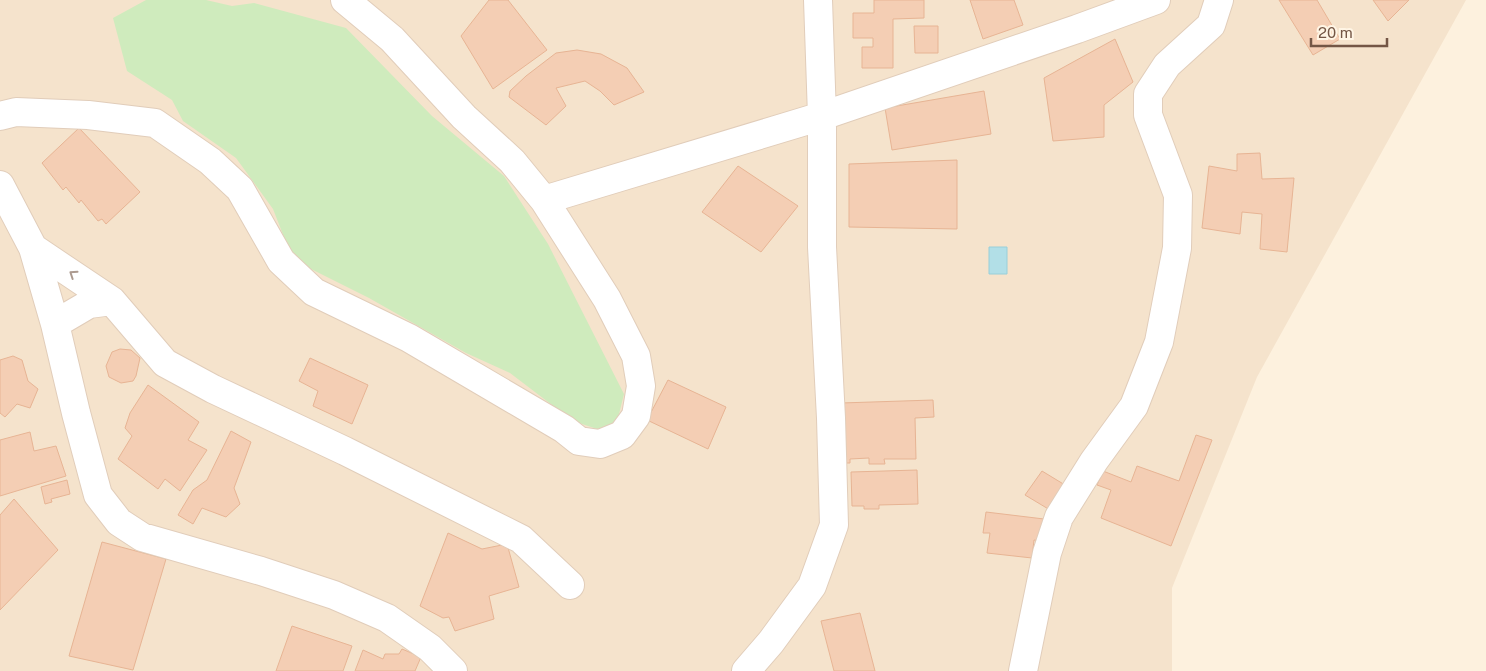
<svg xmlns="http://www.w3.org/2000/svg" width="1486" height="671" font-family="'Public Sans',sans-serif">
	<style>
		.residential { fill: #f5e3cc }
		.green { fill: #cfebbd }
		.water { fill: #b2dfe7; stroke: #98cfd9 }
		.building { fill: #f4ceb4; stroke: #e7b494 }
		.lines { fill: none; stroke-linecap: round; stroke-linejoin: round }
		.minor-casing { stroke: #e1cdba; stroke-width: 30 }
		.minor { stroke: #fff; stroke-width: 28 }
		.oneway { stroke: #ac9a8f }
	</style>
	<rect width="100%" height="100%" fill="#fdf1de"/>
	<path class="residential" d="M 0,0 L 1466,0 L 1257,377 L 1172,588 L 1172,671 L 0,671 Z"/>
	<path class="green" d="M 146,0 L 206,0 L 232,6 L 254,3 L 346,28 L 432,116 L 504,176 L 548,244 L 624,394 L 617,422 L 597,429 L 573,421 L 510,373 L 466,353 L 369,298 L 293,260 L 273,209 L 236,158 L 183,121 L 172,100 L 127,71 L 113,18 Z"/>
	<path class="water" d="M 989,247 L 1007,247 L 1007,274 L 989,274 Z"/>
	<path class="building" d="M 489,0 L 508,0 L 547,50 L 493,89 L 461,36 Z
		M 874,0 L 924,0 L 924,18 L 893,19 L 893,68 L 862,68 L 862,47 L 873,47 L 873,38 L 853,38 L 853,13 L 874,13 Z
		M 970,0 L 1014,0 L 1023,25 L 983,39 Z
		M 1279,0 L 1317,0 L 1340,39 L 1313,55 Z
		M 1373,0 L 1409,0 L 1388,21 Z
		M 914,26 L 938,26 L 938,53 L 915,53 Z
		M 1115,39 L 1133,82 L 1104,105 L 1104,137 L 1053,141 L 1044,78 Z
		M 577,50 L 601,54 L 627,68 L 644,92 L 614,105 L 600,91 L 585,81 L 556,88 L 566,106 L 546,125 L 509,97 L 510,91 L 526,76 L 556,53 Z
		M 984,91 L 991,134 L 892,150 L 885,108 Z
		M 79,128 L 140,192 L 106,224 L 102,219 L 98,221 L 81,200 L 79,203 L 66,187 L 63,190 L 42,163 Z
		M 1260,153 L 1262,179 L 1294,178 L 1287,252 L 1260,249 L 1262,214 L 1242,212 L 1240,234 L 1202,228 L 1209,166 L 1237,171 L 1237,154 Z
		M 957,160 L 957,229 L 849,227 L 849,164 Z
		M 738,166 L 798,206 L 761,252 L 702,212 Z
		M 120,349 L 131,350 L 140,358 L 136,376 L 133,381 L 121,383 L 109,377 L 106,366 L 112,352 Z
		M 13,356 L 22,360 L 28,381 L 38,389 L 30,408 L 17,404 L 5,417 L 0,413 L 0,360 Z
		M 310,358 L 368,385 L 352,424 L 313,406 L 318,391 L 299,381 Z
		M 668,380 L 726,407 L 708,449 L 647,420 Z
		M 148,385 L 199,422 L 188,440 L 207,450 L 180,491 L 165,479 L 158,489 L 118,459 L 132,436 L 125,428 L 130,413 Z
		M 933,400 L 934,417 L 915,418 L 916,459 L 884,459 L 885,464 L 869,464 L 869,458 L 850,459 L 850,463 L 843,463 L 841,403 Z
		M 231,431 L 251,442 L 234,488 L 240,504 L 226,517 L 202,508 L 193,524 L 178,515 L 193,490 L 207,480 Z
		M 30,432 L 34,451 L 56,446 L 66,476 L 0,496 L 0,440 Z
		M 1196,435 L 1212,440 L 1171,546 L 1101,518 L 1111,490 L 1097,485 L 1103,471 L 1131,482 L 1137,466 L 1179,481 Z
		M 917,470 L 918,504 L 879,505 L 879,509 L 864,509 L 864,506 L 852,506 L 851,472 Z
		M 1042,471 L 1065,485 L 1050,510 L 1025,495 Z
		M 67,480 L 70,494 L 51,499 L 52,502 L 45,504 L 41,487 Z
		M 14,499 L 58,550 L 0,610 L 0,515 Z
		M 986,512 L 1044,519 L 1041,541 L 1034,540 L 1032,558 L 987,553 L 990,533 L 983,533 Z
		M 448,533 L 482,549 L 507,544 L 519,587 L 489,596 L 494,619 L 455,631 L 449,617 L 443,618 L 420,606 Z
		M 102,542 L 166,559 L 133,670 L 69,656 Z
		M 860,613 L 875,671 L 834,671 L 821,621 Z
		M 292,626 L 352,646 L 343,671 L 276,671 Z
		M 402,649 L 421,657 L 415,671 L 355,671 L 363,650 L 383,659 L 385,654 L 399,654 Z"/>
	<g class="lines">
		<defs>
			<path id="minor" d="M 0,116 L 16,112 L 88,115 L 155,123 L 210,161 L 240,189 L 281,261 L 314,292 L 409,338 L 564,429 L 579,441 L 600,444 L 622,435 L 636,416 L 641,386 L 636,356 L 607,299 L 544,200 L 512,161 L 464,117 L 392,39 L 345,0
				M 0,185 L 33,248 L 55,324 L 76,413 L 98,495 L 119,522 L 142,537 L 261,571 L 334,595 L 387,618 L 430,648 L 453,671
				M 544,200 L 822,116 L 1077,29 L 1156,0
				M 33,248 L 112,301 L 165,363 L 213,389 L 345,451 L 521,539 L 570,585
				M 55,324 L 89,304 L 112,301
				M 746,671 L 771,642 L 812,586 L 834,525 L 831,418 L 822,247 L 822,116 L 818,0
				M 1023,671 L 1047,553 L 1059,517 L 1094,461 L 1134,406 L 1159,342 L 1177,248 L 1178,195 L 1148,115 L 1148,94 L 1167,65 L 1211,25 L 1219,0"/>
		</defs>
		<use href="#minor" class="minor-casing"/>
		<use href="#minor" class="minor"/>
	</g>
	<defs><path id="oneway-chevron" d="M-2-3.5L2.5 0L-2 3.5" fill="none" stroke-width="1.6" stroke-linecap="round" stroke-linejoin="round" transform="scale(1.25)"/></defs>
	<use class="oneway" href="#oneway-chevron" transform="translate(73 274) rotate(-146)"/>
	<path d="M1311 38v8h76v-8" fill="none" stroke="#745645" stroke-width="2.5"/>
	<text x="1318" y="38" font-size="15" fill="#745645" stroke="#fff5e5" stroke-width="4" paint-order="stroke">20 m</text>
</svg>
